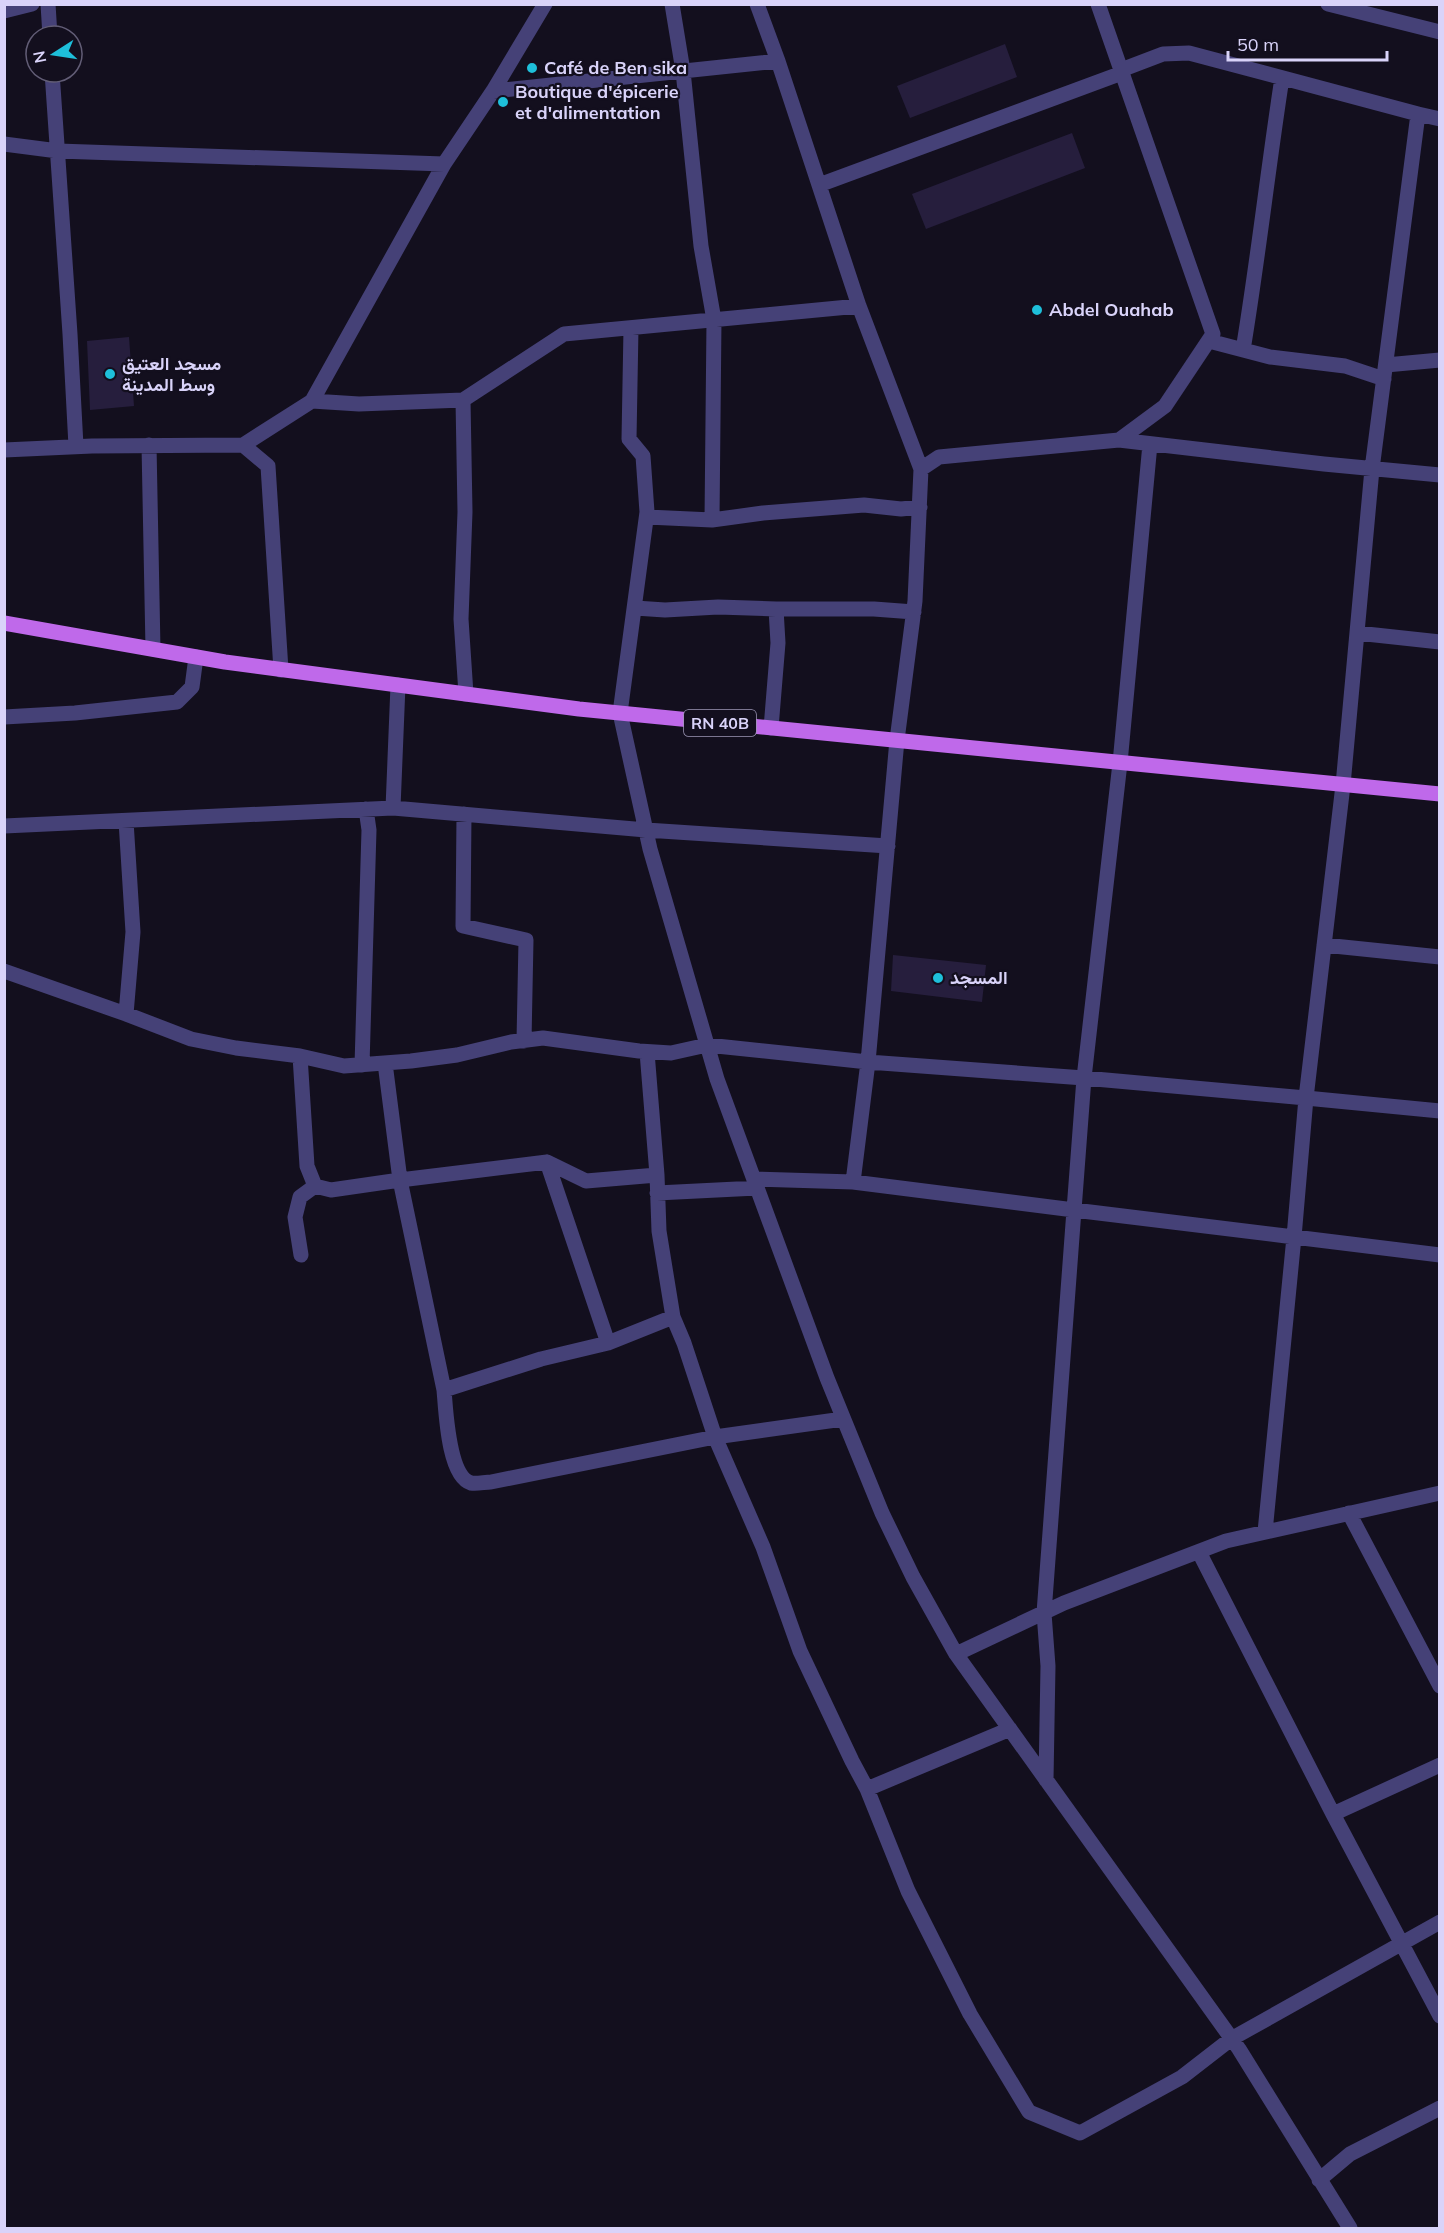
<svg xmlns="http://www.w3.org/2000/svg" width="1444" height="2233" font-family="Mulish,Vazirmatn,sans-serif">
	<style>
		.building { fill: #261e3d }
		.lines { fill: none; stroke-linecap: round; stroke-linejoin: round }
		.minor { stroke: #454177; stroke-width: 15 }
		.primary { stroke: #bf69ea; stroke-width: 15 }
		.poi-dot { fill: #1ebfda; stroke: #130f1e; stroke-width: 2 }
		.labels { text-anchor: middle; stroke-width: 4.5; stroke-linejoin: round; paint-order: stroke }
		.shield { fill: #130f1e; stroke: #9e98b7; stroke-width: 1.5 }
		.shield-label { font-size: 16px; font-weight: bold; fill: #d9d3f9 }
		.poi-label { font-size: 18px; font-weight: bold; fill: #d9d3f9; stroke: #130f1e; text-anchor: start }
	</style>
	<rect width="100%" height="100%" fill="#130f1e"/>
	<path class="building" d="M 1005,44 L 1017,77 L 910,118 L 897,86 Z
		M 1072,133 L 1085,168 L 926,229 L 912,194 Z
		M 129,337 L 134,406 L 90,410 L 87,341 Z
		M 893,955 L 986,965 L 982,1002 L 891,991 Z"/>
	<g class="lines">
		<path class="minor" d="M 48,4 L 50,36
			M 757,4 L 778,61 L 859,306 L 921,469
			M 1098,4 L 1213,334 L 1165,406 L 1119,440 L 939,457 L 921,469 L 915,601 L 897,740 L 868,1062 L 1084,1078 L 1120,763 L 1150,444
			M 1328,4 L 1440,32
			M 4,11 L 32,4
			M 1121,70 L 1163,54 L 1189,53 L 1418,114
			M 52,72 L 70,334 L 76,446
			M 493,91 L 778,61
			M 1440,119 L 1418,114 L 1372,469 L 1343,785 L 1306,1098 L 1440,1111
			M 4,144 L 58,151 L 444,164
			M 819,185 L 1122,73
			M 631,328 L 629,439 L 643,456 L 647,512 L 620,713 L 650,849 L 717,1079 L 827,1378 L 882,1513 L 913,1577 L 956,1654 L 1239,2049 L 1350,2228
			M 1209,341 L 1270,357 L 1345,366 L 1384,379
			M 1243,350 C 1258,260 1268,168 1282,78
			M 1386,365 L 1440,360
			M 463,400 L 564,334 L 859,306
			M 312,401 L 359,404 L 463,400 L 465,512 L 461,619 L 466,694
			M 1119,440 L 1324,464 L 1440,475
			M 149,445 L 153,649
			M 243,445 L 268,466 L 281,670
			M 4,450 L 92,446 L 243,445 L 312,401 L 444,164 L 493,91 L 545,4
			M 647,517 L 712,520 L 714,320 L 701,246 L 683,71 L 672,4
			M 712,520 L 763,513 L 864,505 L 901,509 L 920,507
			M 635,608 L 665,610 L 718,607 L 776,609
			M 1357,633 L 1440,642
			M 398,685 L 393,808 L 646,830 L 888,846
			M 4,717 L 75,713 L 177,702 L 192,687 L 196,657
			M 771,728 L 778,643 L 776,609 L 874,609 L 914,612
			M 464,814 L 463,926 L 526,940 L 524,1041
			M 4,826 L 393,808
			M 1324,945 L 1440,957
			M 4,971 L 126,1014 L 133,932 L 126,821
			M 126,1014 L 191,1039 L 236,1048 L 300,1056 L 344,1066 L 411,1061 L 457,1055 L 511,1042 L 543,1038 L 639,1051 L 671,1053 L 707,1045 L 868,1062 L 853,1182 L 754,1179
			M 300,1056 L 307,1166 L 315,1186 L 331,1190 L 400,1180 L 444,1390 L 541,1359 L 608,1343 L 673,1317 L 659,1231 L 657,1175
			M 385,1063 L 400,1180 L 547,1162 L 586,1181 L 657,1175 L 647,1052
			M 362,1065 L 369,830 L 366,809
			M 547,1162 L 608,1343
			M 853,1182 L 1074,1210 L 1084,1078 L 1306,1098 L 1294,1237 L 1074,1210 L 1044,1613 L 1048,1666 L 1046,1780
			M 657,1193 L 757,1188
			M 301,1255 L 295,1217 L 300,1197 L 315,1186
			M 673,1317 L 684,1343 L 715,1437 L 843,1419
			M 444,1390 C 446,1411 448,1476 471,1483 C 477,1484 485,1482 491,1482 L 715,1437 L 763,1547 L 800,1651 L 852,1761 L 867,1789 L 1010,1729
			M 1349,1513 L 1440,1686
			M 1265,1532 L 1294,1237 L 1440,1255
			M 1199,1552 L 1333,1814 L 1440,2016
			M 956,1654 L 1064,1603 L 1226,1541 L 1440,1493
			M 867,1789 L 908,1891 L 970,2014 L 1029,2112 L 1080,2133 L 1182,2077 L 1231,2039 L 1440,1922
			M 1333,1814 L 1440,1765
			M 1319,2180 L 1350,2154 L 1440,2108"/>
		<path class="primary" d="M 4,623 L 225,662 L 579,709 L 1440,794"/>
	</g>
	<g class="poi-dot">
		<circle cx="532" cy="68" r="6"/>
		<circle cx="503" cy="102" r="6"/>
		<circle cx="1037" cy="310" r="6"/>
		<circle cx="110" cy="374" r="6"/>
		<circle cx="938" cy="978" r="6"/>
	</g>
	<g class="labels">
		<rect class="shield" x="684" y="710" width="72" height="26" rx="4.5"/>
		<g class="shield-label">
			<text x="720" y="729">RN 40B</text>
		</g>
		<g class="poi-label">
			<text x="544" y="74">Café de Ben sika</text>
			<text x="515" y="98">Boutique d'épicerie<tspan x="515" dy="21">et d'alimentation</tspan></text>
			<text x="1049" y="316">Abdel Ouahab</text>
			<text x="122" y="370">مسجد العتيق<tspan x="122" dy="21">وسط المدينة</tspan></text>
			<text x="950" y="984">المسجد</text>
		</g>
	</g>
	<rect width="1444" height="2233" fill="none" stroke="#d9d3f9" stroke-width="12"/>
	<g transform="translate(54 54) rotate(258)"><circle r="28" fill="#130f1e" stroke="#625d76" stroke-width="1.5"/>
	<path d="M0-4.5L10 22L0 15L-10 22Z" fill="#1ebfda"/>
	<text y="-9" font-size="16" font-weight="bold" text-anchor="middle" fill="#d9d3f9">N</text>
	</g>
	<path d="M1228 51v9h159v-9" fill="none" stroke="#d9d3f9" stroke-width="3"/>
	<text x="1237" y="51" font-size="18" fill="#d9d3f9" stroke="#130f1e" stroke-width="4.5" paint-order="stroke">50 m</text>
</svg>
